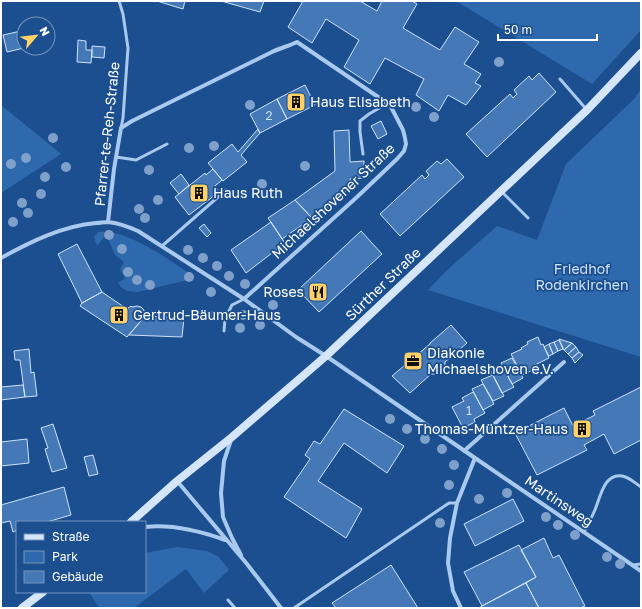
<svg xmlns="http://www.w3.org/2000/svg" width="642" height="609" font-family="'Golos Text',sans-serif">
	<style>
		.green { fill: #2e69ad }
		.building { fill: #4478b7; stroke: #cfe3fa }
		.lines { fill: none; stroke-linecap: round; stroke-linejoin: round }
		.lane { stroke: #a9c9ee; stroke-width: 3 }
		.street { stroke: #a9c9ee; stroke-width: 4 }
		.secondary { stroke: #d6e6fa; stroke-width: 8 }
		.tree { fill: #7ea0ca }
		.labels { text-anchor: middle; stroke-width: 3.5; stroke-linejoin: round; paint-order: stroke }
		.number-label { font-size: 12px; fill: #d0dded }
		.poi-label { font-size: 14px; fill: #fff; stroke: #1b4f8f; text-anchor: start }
		.street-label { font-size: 14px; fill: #fff; stroke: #1b4f8f }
		.park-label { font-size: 14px; fill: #cfe3fa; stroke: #1b4f8f }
	</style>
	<rect width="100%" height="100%" fill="#1b4f8f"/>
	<path class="green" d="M 456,1 L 641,1 L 641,30 L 592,84 Z
		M 641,89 L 641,357 L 428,290 L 445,272 L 497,226 L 537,240 L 566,164 L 635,98 Z
		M 1,105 L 61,154 L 1,193 Z
		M 98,232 C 128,228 170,261 195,277 L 192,279 L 138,292 L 128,291 L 122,288 L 118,283 L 125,278 L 120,269 L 124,262 L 115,255 L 108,239 L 105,236 L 97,246 L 94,237 Z
		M 177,547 L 207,551 L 219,557 L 229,570 L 204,593 L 186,569 L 134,608 L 99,608 L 89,592 L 145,592 L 145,553 Z"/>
	<path class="building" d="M 157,1 L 185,1 L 183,9 Z
		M 221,1 L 264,1 L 260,12 Z
		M 303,1 L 360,1 L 377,11 L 382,1 L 412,1 L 417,4 L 403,28 L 440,50 L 455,27 L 479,42 L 464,64 L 481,74 L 475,83 L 481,86 L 466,105 L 448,95 L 439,111 L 416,95 L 424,79 L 385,58 L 370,84 L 344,67 L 359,40 L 326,19 L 312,43 L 288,27 Z
		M 21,31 L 24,44 L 24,48 L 7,52 L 3,35 Z
		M 78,40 L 86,41 L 86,50 L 92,50 L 91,63 L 77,62 Z
		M 92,46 L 105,47 L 104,58 L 92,57 Z
		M 539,73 L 556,92 L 487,157 L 466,134 L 510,94 L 513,98 L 517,94 L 514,90 L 529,76 L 532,80 Z
		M 305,85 L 315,105 L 287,119 L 277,99 Z
		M 277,99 L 287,119 L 260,133 L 250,114 Z
		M 381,121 L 387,134 L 378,139 L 371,126 Z
		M 258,129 L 260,133 L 241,155 L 247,162 L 223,181 L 208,163 L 232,144 L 238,152 Z
		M 349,130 L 350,162 L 364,161 L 364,178 L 350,179 L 351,188 L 341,195 L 342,197 L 312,218 L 295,200 L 335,171 L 334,131 Z
		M 447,159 L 464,177 L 400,236 L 380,214 L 422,175 L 425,179 L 429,175 L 426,171 L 437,161 L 441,164 Z
		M 213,169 L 222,180 L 215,186 L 219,192 L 189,215 L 175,197 L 205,173 L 206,175 Z
		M 181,174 L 189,185 L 179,194 L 170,183 Z
		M 295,200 L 312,218 L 282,239 L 268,218 Z
		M 271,222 L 285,243 L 246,273 L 231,250 Z
		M 204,224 L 211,233 L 207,237 L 199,228 Z
		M 361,231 L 382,254 L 319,312 L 298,290 Z
		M 77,244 L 102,292 L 82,303 L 58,254 Z
		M 102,292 L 127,309 L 131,306 L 132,307 L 137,306 L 141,307 L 144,310 L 145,316 L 127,337 L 80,306 L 82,303 Z
		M 145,316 L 184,318 L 182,337 L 129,335 Z
		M 451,325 L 467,343 L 445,362 L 445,367 L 444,367 L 436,373 L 437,374 L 431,374 L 410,393 L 392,376 L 430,344 L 430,343 Z
		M 538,337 L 541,345 L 543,344 L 549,358 L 531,367 L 533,370 L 522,375 L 511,354 L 522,349 L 521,348 L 528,344 L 527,342 Z
		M 559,339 L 572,343 L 564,350 Z
		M 559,340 L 563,349 L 558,351 L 554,342 Z
		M 554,342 L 558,351 L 553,354 L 549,344 Z
		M 572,343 L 576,347 L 568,354 L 564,350 Z
		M 549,344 L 553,354 L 549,356 L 544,347 Z
		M 576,347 L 579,352 L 572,358 L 568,354 Z
		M 29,349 L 31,373 L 34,372 L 37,396 L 25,397 L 20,360 L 15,360 L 14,351 Z
		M 579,352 L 583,355 L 575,363 L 572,358 Z
		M 512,358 L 523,378 L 512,384 L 501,363 Z
		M 502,366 L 514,387 L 502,393 L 491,372 Z
		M 493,375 L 504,396 L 493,401 L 481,380 Z
		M 483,384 L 494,404 L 483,410 L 472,389 Z
		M 23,385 L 25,397 L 1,400 L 1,387 Z
		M 641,387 L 641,440 L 614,454 L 604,434 L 584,445 L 587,450 L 537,475 L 515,433 L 564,408 L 573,426 L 595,415 L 593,411 Z
		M 473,392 L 485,413 L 474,419 L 475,422 L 463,428 L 452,407 L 464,401 L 462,398 Z
		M 344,409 L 404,446 L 387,473 L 344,443 L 318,481 L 362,509 L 346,538 L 284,497 L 310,459 L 305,455 L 314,441 L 320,444 Z
		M 53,424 L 67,468 L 52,472 L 45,449 L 48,448 L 41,428 Z
		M 27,439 L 29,463 L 1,466 L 1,442 Z
		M 93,455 L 98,474 L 89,476 L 84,457 Z
		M 64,487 L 71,515 L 47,522 L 17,522 L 17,530 L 13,532 L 10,521 L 1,523 L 1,505 Z
		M 513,499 L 524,521 L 475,546 L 464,524 Z
		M 544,538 L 553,558 L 559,555 L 585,606 L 580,608 L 539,608 L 526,583 L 536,577 L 521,550 Z
		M 519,545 L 536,577 L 482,606 L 464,572 Z
		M 391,565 L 418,608 L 336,608 L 332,603 Z
		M 526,583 L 539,608 L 479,608 L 482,606 Z"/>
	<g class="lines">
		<path class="lane" d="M 119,1 L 123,14 L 128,48 L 123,118 L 121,128
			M 560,79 L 587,110
			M 363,154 L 360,132 L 360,121 L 369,114 L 388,103
			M 116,157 L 136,160 L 167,144
			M 502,192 L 528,218
			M 162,246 L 226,190
			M 224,331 L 225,319 L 232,305 L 244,299
			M 584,532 C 587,525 591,519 594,512 C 600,500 603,473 622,476 C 629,477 635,483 641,487
			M 633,565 L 641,564
			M 228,600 L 235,608
			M 294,608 L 449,503 L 457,503"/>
		<path class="street" d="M 108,222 L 114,169 L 121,128 L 132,121 C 179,98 225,75 272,52 C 280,48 289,46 297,42 L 390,105 L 403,130 L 405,138 L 406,144 L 404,151 L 397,159 L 357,197 L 244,299
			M 1,258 C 30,242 62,226 96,223 C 100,223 104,222 108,222 C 118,223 129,227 138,231 L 244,299 L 296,337 L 326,356 L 475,458 L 641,571
			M 231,440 L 224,461 L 221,493 L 223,517 L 232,538 L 241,555
			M 464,451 L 564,362
			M 177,481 L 247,564 L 281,608
			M 145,527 C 172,524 200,531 225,540
			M 461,608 L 453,591 L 448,563 L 450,538 L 457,503 L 475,458"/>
		<path class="secondary" d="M 131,522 L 177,481 L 232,437 L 326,356 L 587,110 L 641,53
			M 22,608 L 43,592"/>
	</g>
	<g class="tree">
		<circle cx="499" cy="62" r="5"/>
		<circle cx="250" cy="105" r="5"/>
		<circle cx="416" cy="107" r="5"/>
		<circle cx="434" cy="117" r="5"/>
		<circle cx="53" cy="138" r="5"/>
		<circle cx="214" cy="146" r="5"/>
		<circle cx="189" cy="148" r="5"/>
		<circle cx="26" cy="158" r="5"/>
		<circle cx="11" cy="164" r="5"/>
		<circle cx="305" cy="166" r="5"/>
		<circle cx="66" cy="167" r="5"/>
		<circle cx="149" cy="170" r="5"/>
		<circle cx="45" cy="177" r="5"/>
		<circle cx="262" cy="184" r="5"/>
		<circle cx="41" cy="194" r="5"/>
		<circle cx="158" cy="200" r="5"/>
		<circle cx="22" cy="203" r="5"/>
		<circle cx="139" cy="209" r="5"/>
		<circle cx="28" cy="213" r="5"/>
		<circle cx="145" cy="218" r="5"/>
		<circle cx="13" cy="222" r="5"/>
		<circle cx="109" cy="235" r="5"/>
		<circle cx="122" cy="249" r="5"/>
		<circle cx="188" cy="250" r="5"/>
		<circle cx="203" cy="258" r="5"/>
		<circle cx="217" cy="266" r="5"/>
		<circle cx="128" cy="272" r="5"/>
		<circle cx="229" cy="276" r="5"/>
		<circle cx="189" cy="277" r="5"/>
		<circle cx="137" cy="280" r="5"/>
		<circle cx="245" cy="284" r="5"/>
		<circle cx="150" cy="285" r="5"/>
		<circle cx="211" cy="292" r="5"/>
		<circle cx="273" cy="305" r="5"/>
		<circle cx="243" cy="315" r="5"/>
		<circle cx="213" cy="316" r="5"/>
		<circle cx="260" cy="325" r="5"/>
		<circle cx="240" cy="328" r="5"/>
		<circle cx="390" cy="419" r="5"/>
		<circle cx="407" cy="429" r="5"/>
		<circle cx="425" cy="439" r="5"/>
		<circle cx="442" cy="449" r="5"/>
		<circle cx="454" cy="465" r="5"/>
		<circle cx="449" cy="485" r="5"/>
		<circle cx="507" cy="493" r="5"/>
		<circle cx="479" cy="499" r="5"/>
		<circle cx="546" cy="517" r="5"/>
		<circle cx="440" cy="523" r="5"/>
		<circle cx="558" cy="525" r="5"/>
		<circle cx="575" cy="535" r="5"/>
		<circle cx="607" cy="557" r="5"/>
		<circle cx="620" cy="564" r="5"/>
	</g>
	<defs>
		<symbol id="building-square" viewBox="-11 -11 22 22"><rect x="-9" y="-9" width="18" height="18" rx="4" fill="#ffd166" stroke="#1b4f8f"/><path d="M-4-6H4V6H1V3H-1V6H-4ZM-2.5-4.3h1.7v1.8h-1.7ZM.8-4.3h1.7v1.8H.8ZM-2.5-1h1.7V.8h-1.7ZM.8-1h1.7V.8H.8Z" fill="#111"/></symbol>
		<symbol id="restaurant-square" viewBox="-11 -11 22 22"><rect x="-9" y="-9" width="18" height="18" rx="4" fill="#ffd166" stroke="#1b4f8f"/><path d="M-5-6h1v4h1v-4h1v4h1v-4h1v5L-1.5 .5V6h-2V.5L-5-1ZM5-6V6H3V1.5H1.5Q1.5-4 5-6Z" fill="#111"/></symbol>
		<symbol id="office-square" viewBox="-11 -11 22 22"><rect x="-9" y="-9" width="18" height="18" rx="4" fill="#ffd166" stroke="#1b4f8f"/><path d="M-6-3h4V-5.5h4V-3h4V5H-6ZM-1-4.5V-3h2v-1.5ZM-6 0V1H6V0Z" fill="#111"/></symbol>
	</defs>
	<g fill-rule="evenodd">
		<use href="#building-square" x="285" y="91" width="22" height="22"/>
		<use href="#building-square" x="188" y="182" width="22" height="22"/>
		<use href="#restaurant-square" x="307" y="281" width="22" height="22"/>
		<use href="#building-square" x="108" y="304" width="22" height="22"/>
		<use href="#office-square" x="402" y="350" width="22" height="22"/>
		<use href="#building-square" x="571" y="418" width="22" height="22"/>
	</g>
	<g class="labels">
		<g class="number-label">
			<text x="269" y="120">2</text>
			<text x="469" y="415">1</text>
		</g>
		<g class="poi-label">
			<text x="310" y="107">Haus Elisabeth</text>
			<text x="213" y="198">Haus Ruth</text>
			<text x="304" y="297" text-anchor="end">Roses</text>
			<text x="133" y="320">Gertrud-Bäumer-Haus</text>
			<text x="427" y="358">Diakonie<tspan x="427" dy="16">Michaelshoven e.V.</tspan></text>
			<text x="568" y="434" text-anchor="end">Thomas-Müntzer-Haus</text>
		</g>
		<g class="street-label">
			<text transform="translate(107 134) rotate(-84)" y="5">Pfarrer-te-Reh-Straße</text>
			<text transform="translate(333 201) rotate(-43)" y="5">Michaelshovener Straße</text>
			<text transform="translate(383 284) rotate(-44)" y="5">Sürther Straße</text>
			<text transform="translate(559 501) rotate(34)" y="5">Martinsweg</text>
		</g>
		<g class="park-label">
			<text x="582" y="274">Friedhof<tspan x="582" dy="16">Rodenkirchen</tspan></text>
		</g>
	</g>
	<rect width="642" height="609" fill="none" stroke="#ffffff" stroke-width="4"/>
	<rect x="16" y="521" width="130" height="72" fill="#1b4f8f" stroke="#7695bc"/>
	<rect x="24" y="534" width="20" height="6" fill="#d6e6fa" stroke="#7695bc"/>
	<text x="52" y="541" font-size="12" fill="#ffffff">Straße</text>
	<rect x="24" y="551" width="20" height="12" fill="#2e69ad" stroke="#7695bc"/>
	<text x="52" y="561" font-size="12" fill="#ffffff">Park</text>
	<rect x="24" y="571" width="20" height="12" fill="#4478b7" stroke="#7695bc"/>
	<text x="52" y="581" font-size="12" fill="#ffffff">Gebäude</text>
	<g transform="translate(36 36) rotate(62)"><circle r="19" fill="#1b4f8f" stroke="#7695bc"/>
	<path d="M0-3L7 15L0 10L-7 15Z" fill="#ffd166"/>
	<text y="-6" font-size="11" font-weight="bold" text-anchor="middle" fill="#ffffff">N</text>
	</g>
	<path d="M498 34v6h99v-6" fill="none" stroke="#ffffff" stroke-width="2"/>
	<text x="504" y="34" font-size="12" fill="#ffffff" stroke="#1b4f8f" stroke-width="3" paint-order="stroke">50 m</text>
</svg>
